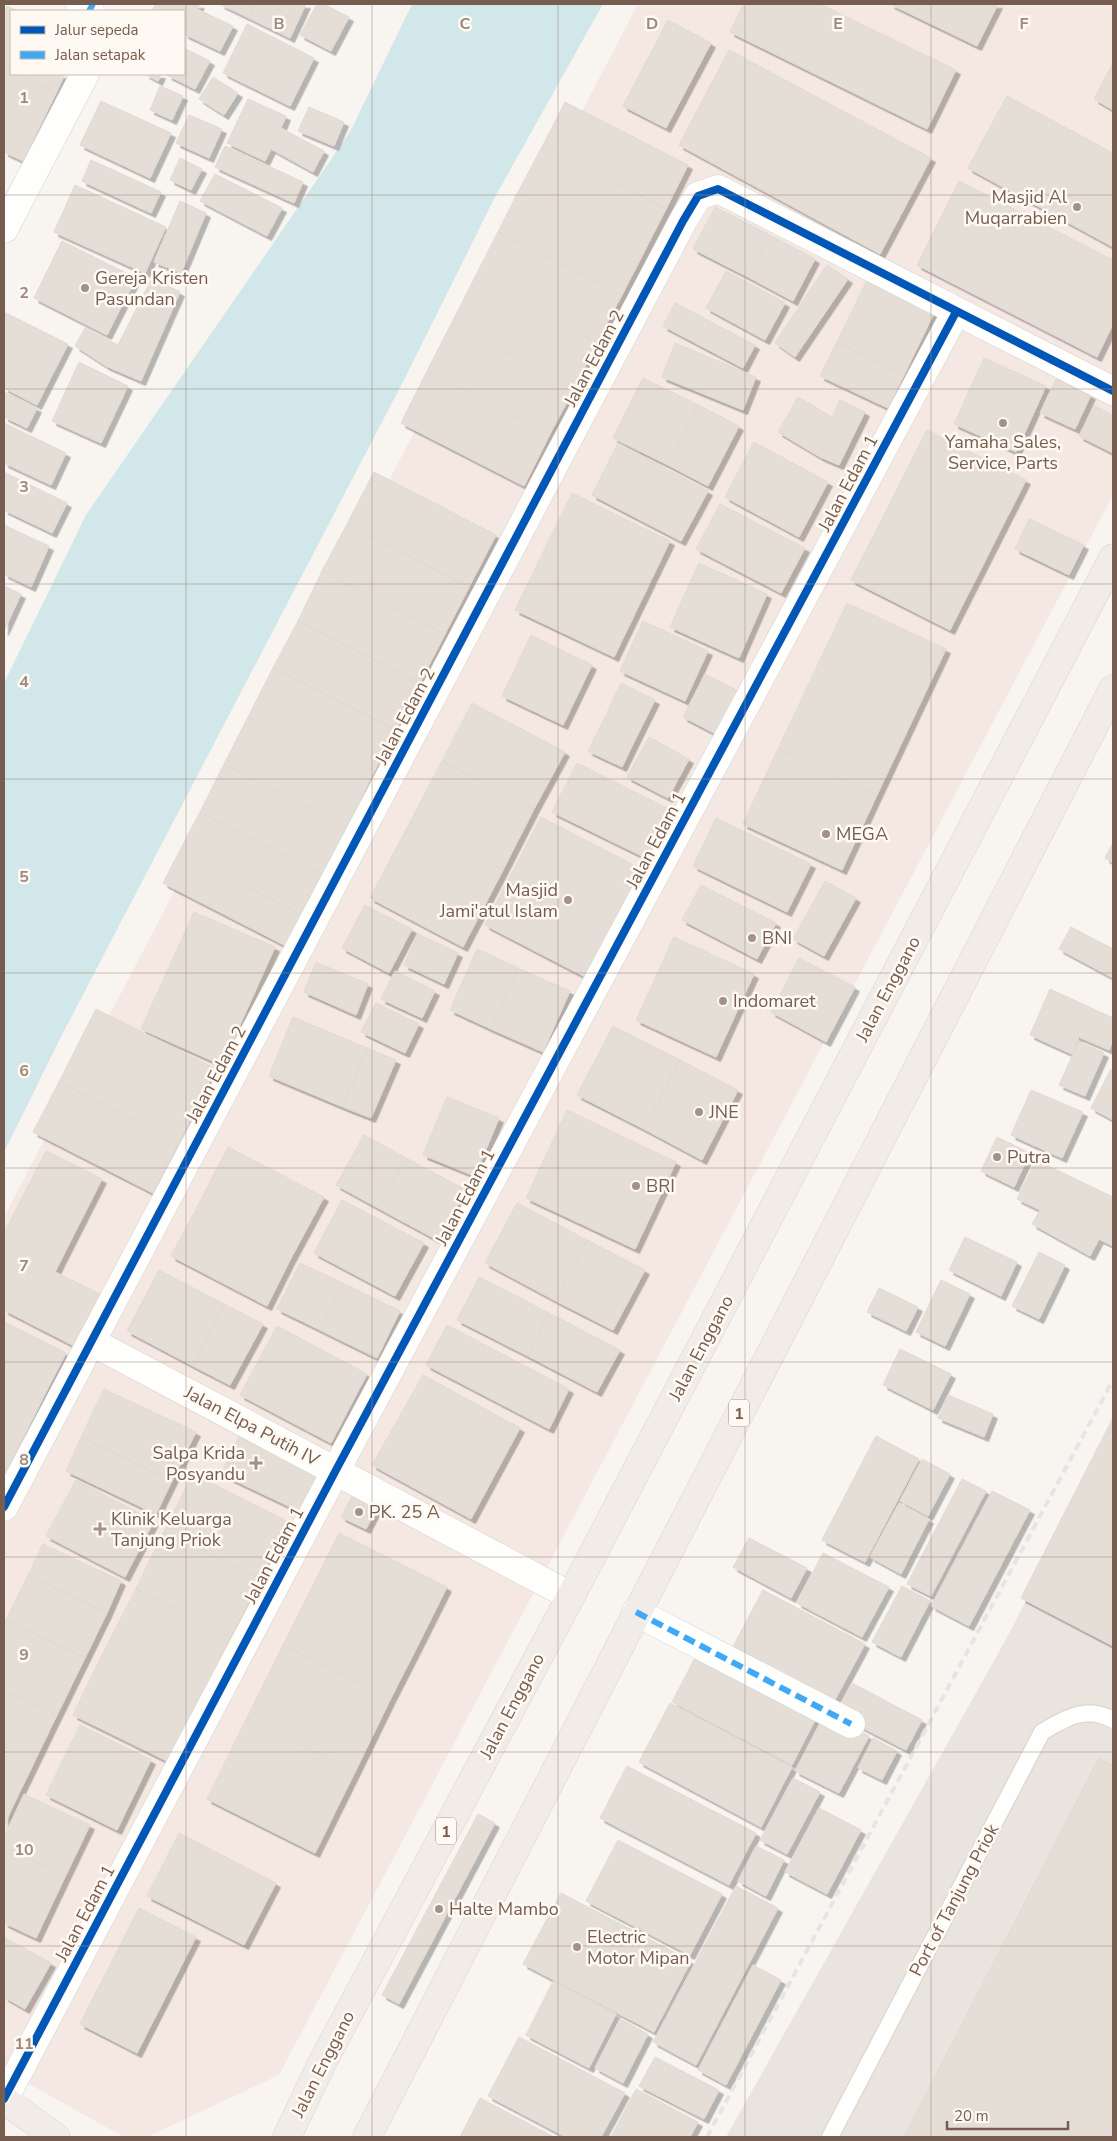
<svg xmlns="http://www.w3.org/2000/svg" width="1117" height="2141" font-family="'Nunito Sans',sans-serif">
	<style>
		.commercial { fill: #f5e8e2 }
		.industrial { fill: #eae4df }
		.water { fill: #d2e7e9 }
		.building { fill: #e5ded7; stroke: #e1d9d2; filter: url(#shadow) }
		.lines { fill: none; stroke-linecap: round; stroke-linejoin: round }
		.service-casing { stroke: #d8d2cd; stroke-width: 18 }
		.minor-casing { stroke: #d8d2cd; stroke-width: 29 }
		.trunk-casing { stroke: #d9d1cc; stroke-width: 29 }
		.service { stroke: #fefefd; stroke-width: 16 }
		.minor { stroke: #fefefd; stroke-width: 28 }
		.trunk { stroke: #f2ece8; stroke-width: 28 }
		.rail { stroke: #e6e4e7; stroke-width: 4; stroke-dasharray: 8 5; stroke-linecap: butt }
		.quiet { stroke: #3fa9f5; stroke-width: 6; stroke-dasharray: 12 6; stroke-linecap: butt }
		.cycleway-casing { stroke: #fefaf3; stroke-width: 11 }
		.cycleway { stroke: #0057b8; stroke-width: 8 }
		.grid { fill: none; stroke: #9d8a7f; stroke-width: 1; stroke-opacity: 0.55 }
		.poi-dot { fill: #a49287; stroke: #fefaf3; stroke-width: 2 }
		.labels { text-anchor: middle; stroke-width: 5; stroke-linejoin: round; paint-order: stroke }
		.shield { fill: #fefaf3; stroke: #a08c80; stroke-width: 1 }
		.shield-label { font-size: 16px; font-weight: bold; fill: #775d4f }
		.poi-label { font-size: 18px; fill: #775d4f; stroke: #fefaf3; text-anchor: start }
		.street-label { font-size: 18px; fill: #775d4f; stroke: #fefaf3 }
		.grid-label { font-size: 16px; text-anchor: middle; font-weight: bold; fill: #9d8a7f; stroke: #fefaf3; stroke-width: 5; stroke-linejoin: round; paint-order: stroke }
	</style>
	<defs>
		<filter id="shadow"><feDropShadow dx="4.5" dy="4.5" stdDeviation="0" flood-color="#0004"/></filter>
	</defs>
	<rect width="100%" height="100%" fill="#f8f5f0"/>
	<path class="commercial" d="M 638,4 L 1113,4 L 1113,495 L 279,2075 L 147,2137 L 124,2137 L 4,2070 L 4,1217 Z"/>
	<path class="industrial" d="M 1113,1435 L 1113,2137 L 726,2137 L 1004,1643 Z"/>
	<path class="water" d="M 412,4 L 603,4 L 495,197 L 405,378 L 63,1033 L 4,1152 L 4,683 L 86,515 L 350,132 Z"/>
	<path class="building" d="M 156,4 L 200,4 L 197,9 L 233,26 L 220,51 L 184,34 L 184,11 L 152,11 Z
		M 220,4 L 256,4 L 249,18 Z
		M 256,4 L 306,4 L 290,38 L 249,18 Z
		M 317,4 L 323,4 L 349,17 L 331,51 L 300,35 Z
		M 744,4 L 820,4 L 956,70 L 927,129 L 730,32 Z
		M 890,4 L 998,4 L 977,46 Z
		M 7,6 L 18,11 L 11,11 L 11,71 L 4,68 L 4,12 Z
		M 668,20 L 711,43 L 666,128 L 623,106 Z
		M 247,24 L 314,58 L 290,106 L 223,73 Z
		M 184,48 L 210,61 L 195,89 L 167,75 L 184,74 Z
		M 729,50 L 931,158 L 880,254 L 679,145 Z
		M 1113,63 L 1113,110 L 1094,99 Z
		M 4,68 L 11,71 L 11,74 L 17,74 L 56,93 L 23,161 L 4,152 Z
		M 17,74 L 65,74 L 56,93 Z
		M 145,74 L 161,74 L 158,81 Z
		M 213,77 L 238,93 L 224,115 L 199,99 Z
		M 160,86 L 183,96 L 172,120 L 150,110 Z
		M 1007,96 L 1113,153 L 1113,247 L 968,168 Z
		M 248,99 L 286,116 L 281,128 L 324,151 L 313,172 L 271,149 L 265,161 L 227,143 Z
		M 101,101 L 171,133 L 150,178 L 80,145 Z
		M 565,102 L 688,165 L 666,209 L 543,145 Z
		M 309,107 L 344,122 L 334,146 L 298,131 Z
		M 189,115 L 222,129 L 209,158 L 176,143 Z
		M 543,145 L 666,209 L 642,256 L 518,192 Z
		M 225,146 L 303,182 L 294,203 L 215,167 Z
		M 180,158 L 202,169 L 191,190 L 170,180 Z
		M 91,160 L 161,192 L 151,213 L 82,181 Z
		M 215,174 L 282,208 L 267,236 L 200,201 Z
		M 959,181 L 1113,260 L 1113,324 L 1097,357 L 917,265 Z
		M 75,185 L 166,227 L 145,273 L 54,232 Z
		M 518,192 L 642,256 L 622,295 L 498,232 Z
		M 180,201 L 206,213 L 181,273 L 154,262 Z
		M 715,207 L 770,235 L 748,277 L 693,249 Z
		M 498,232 L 622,295 L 597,342 L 474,279 Z
		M 770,235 L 815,259 L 793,301 L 748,277 Z
		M 62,241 L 136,278 L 107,335 L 34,298 Z
		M 827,265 L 848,279 L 795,357 L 775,343 Z
		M 726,271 L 785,303 L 765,340 L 706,308 Z
		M 869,276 L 936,309 L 904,375 L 837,342 Z
		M 152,278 L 180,292 L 141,381 L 106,366 L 75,346 L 85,328 L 118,345 Z
		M 474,279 L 597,342 L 575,387 L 451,324 Z
		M 675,303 L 755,345 L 743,368 L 663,326 Z
		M 4,312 L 68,344 L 37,405 L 4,388 Z
		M 451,324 L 575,387 L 550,434 L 427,371 Z
		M 837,342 L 904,375 L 888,408 L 820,376 Z
		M 675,343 L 756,377 L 743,410 L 662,377 Z
		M 984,358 L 1046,386 L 1016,452 L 954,424 Z
		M 79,362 L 128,386 L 101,443 L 52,421 Z
		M 427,371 L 550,434 L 524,486 L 401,423 Z
		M 643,378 L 698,405 L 668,465 L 613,438 Z
		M 1056,379 L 1091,395 L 1075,429 L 1040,413 Z
		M 4,392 L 37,408 L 27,428 L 4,417 Z
		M 798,397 L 832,417 L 840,400 L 865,412 L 839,465 L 820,457 L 778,432 Z
		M 698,405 L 739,426 L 708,486 L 668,465 Z
		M 1095,406 L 1113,415 L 1113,453 L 1079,436 Z
		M 4,423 L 66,453 L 51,485 L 4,463 Z
		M 927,430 L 1026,480 L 950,630 L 851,580 Z
		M 754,442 L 828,482 L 799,537 L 725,497 Z
		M 618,443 L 708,491 L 681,541 L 592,495 Z
		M 4,472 L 67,503 L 52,533 L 4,510 Z
		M 374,472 L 496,535 L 469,587 L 347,524 Z
		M 572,493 L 670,541 L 614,657 L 515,610 Z
		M 720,504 L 805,548 L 781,593 L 696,549 Z
		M 1029,519 L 1084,545 L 1069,575 L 1015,549 Z
		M 347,524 L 469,587 L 445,634 L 322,571 Z
		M 4,525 L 49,546 L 31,587 L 4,574 Z
		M 699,563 L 767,594 L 739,658 L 670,627 Z
		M 322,571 L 445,634 L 420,683 L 298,621 Z
		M 4,586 L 21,594 L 4,631 Z
		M 847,603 L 946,649 L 877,795 L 778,749 Z
		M 298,621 L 420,683 L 396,730 L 273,668 Z
		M 643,621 L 708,651 L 685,701 L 620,671 Z
		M 531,635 L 592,665 L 563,725 L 502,696 Z
		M 273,668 L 396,730 L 370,780 L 248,717 Z
		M 705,674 L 744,694 L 722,737 L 683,717 Z
		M 621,683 L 655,700 L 637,736 L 604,719 Z
		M 472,703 L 565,752 L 534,809 L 442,761 Z
		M 248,717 L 370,780 L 347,827 L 224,764 Z
		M 604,719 L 637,736 L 622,767 L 588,751 Z
		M 649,737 L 689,759 L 668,798 L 627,777 Z
		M 778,749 L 877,795 L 842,870 L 743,824 Z
		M 442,761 L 534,809 L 503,870 L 410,822 Z
		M 577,763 L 675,812 L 650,860 L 552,812 Z
		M 224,764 L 347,827 L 322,874 L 200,812 Z
		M 200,812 L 322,874 L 302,915 L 179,852 Z
		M 541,817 L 651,874 L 595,982 L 485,925 Z
		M 716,818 L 811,864 L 787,912 L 693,866 Z
		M 410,822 L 503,870 L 463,947 L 370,898 Z
		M 1113,843 L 1113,863 L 1105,858 Z
		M 179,852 L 302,915 L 286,946 L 163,883 Z
		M 825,881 L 856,898 L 824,956 L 793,939 Z
		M 701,885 L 776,923 L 757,959 L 682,920 Z
		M 365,905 L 412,929 L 389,973 L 342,948 Z
		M 194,912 L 275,947 L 222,1065 L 141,1029 Z
		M 1071,927 L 1113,949 L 1113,978 L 1059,949 Z
		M 418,934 L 458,953 L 444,984 L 404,965 Z
		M 674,937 L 754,974 L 716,1057 L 636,1020 Z
		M 477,949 L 518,968 L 491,1029 L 450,1010 Z
		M 799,958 L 855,987 L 826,1042 L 771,1012 Z
		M 316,962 L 368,984 L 356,1015 L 304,992 Z
		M 518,968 L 570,991 L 543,1052 L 491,1029 Z
		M 395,971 L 435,991 L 422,1018 L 381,999 Z
		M 1050,989 L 1113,1018 L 1113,1040 L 1109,1050 L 1079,1037 L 1072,1054 L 1030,1035 Z
		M 376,1003 L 419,1024 L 405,1053 L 361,1032 Z
		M 96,1009 L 216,1069 L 179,1143 L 59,1082 Z
		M 293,1017 L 367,1048 L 343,1107 L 269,1076 Z
		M 613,1026 L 680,1060 L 644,1129 L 577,1095 Z
		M 1079,1041 L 1104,1053 L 1085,1096 L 1059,1085 Z
		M 367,1048 L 396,1060 L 371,1118 L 343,1107 Z
		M 680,1060 L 738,1090 L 702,1160 L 644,1129 Z
		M 1111,1069 L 1113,1070 L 1113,1120 L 1091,1108 Z
		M 59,1082 L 179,1143 L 153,1193 L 33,1132 Z
		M 1031,1090 L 1083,1112 L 1062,1158 L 1011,1135 Z
		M 447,1097 L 499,1118 L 475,1176 L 423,1155 Z
		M 567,1110 L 676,1162 L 635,1249 L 526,1198 Z
		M 364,1135 L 406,1158 L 378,1208 L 336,1185 Z
		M 997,1137 L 1030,1153 L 1014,1187 L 981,1171 Z
		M 228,1147 L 324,1197 L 290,1260 L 195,1211 Z
		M 46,1151 L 102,1179 L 55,1272 L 104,1296 L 78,1348 L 4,1310 L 4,1233 Z
		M 406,1158 L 466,1190 L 439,1241 L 378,1208 Z
		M 1036,1160 L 1113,1197 L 1113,1246 L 1099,1239 L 1090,1256 L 1032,1224 L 1040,1210 L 1017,1199 Z
		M 342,1200 L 424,1243 L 395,1296 L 314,1253 Z
		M 517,1203 L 587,1240 L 556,1301 L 485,1263 Z
		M 195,1211 L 290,1260 L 267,1306 L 171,1256 Z
		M 965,1237 L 1017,1262 L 1001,1296 L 949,1270 Z
		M 587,1240 L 645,1270 L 613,1330 L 556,1301 Z
		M 1039,1252 L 1065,1265 L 1039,1319 L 1012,1306 Z
		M 300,1263 L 343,1283 L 320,1330 L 277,1309 Z
		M 159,1270 L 224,1304 L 193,1366 L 127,1331 Z
		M 479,1277 L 549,1313 L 528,1356 L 457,1320 Z
		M 941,1280 L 970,1294 L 945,1346 L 916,1332 Z
		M 343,1283 L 400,1311 L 377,1358 L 320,1330 Z
		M 879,1288 L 918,1307 L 906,1331 L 867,1312 Z
		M 224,1304 L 263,1324 L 230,1385 L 193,1366 Z
		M 549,1313 L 620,1350 L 597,1392 L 528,1356 Z
		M 4,1322 L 66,1353 L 42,1400 L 4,1380 Z
		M 447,1325 L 569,1389 L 549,1429 L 426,1365 Z
		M 277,1326 L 367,1374 L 331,1443 L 240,1395 Z
		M 900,1349 L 951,1374 L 933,1410 L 883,1385 Z
		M 423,1375 L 520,1428 L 471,1519 L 372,1465 Z
		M 4,1380 L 42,1400 L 16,1452 L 4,1446 Z
		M 104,1389 L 196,1432 L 172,1481 L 81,1437 Z
		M 948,1395 L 993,1414 L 984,1437 L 938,1418 Z
		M 1113,1418 L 1113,1646 L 1021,1598 Z
		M 240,1435 L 320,1472 L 301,1512 L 221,1474 Z
		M 876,1436 L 919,1459 L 865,1562 L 822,1540 Z
		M 81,1437 L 172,1481 L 156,1514 L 66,1471 Z
		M 4,1446 L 16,1452 L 4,1476 Z
		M 922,1459 L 950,1474 L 928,1516 L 900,1501 Z
		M 193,1474 L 289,1522 L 261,1579 L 164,1531 Z
		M 962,1479 L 986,1491 L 931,1596 L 907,1584 Z
		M 76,1480 L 154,1521 L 125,1577 L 46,1536 Z
		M 992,1491 L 1030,1510 L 969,1626 L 931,1606 Z
		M 353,1495 L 377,1508 L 366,1529 L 341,1517 Z
		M 899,1503 L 929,1519 L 901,1574 L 870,1557 Z
		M 164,1531 L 261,1579 L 231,1637 L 136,1589 Z
		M 339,1533 L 447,1587 L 416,1649 L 308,1595 Z
		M 749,1538 L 807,1568 L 791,1598 L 733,1567 Z
		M 43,1544 L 121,1581 L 107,1613 L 28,1575 Z
		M 823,1553 L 889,1587 L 862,1637 L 797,1603 Z
		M 28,1575 L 107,1613 L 85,1658 L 6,1620 Z
		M 902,1586 L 930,1601 L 901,1657 L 872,1642 Z
		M 136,1589 L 231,1637 L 199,1701 L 103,1653 Z
		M 763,1590 L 865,1644 L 830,1709 L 728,1656 Z
		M 308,1595 L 416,1649 L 391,1698 L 283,1645 Z
		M 6,1620 L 85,1658 L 57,1715 L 4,1690 L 4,1624 Z
		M 283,1645 L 391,1698 L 355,1772 L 247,1718 Z
		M 700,1648 L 820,1710 L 792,1765 L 672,1702 Z
		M 103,1653 L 199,1701 L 169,1762 L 73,1715 Z
		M 852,1683 L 922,1720 L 906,1750 L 836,1714 Z
		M 4,1690 L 57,1715 L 28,1775 L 4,1763 Z
		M 670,1703 L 792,1767 L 761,1827 L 639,1762 Z
		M 825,1714 L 869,1736 L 839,1793 L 795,1771 Z
		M 247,1718 L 355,1772 L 315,1853 L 207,1799 Z
		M 80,1725 L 151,1760 L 117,1830 L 46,1795 Z
		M 873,1738 L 897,1751 L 882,1780 L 858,1768 Z
		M 1099,1758 L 1113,1766 L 1113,2137 L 904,2137 Z
		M 4,1763 L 28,1775 L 11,1810 L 4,1806 Z
		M 627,1766 L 756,1833 L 729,1885 L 600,1818 Z
		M 793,1778 L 820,1792 L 787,1854 L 760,1840 Z
		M 24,1794 L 90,1825 L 66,1875 L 4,1847 L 4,1837 Z
		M 4,1806 L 11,1810 L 4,1826 Z
		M 819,1808 L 861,1830 L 827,1894 L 785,1872 Z
		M 478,1814 L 495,1823 L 399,2004 L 382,1995 Z
		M 179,1833 L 276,1883 L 244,1945 L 147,1896 Z
		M 618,1840 L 722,1894 L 690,1955 L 586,1901 Z
		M 756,1846 L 784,1860 L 766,1896 L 738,1881 Z
		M 4,1847 L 66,1875 L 36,1938 L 4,1923 Z
		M 736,1886 L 778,1908 L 696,2065 L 653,2042 Z
		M 561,1893 L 691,1961 L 654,2032 L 523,1964 Z
		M 139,1908 L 196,1937 L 137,2053 L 80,2024 Z
		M 4,1937 L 51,1963 L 25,2009 L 4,1997 Z
		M 753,1965 L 781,1980 L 726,2085 L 698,2070 Z
		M 553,1981 L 616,2014 L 589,2068 L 526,2035 Z
		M 620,2019 L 648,2034 L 623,2083 L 595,2068 Z
		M 519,2037 L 625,2093 L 601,2137 L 566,2137 L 488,2096 Z
		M 655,2057 L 719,2090 L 704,2119 L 639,2086 Z
		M 636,2089 L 698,2122 L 690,2137 L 611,2137 Z
		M 480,2098 L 554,2137 L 460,2137 Z"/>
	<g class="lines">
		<defs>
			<path id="service" d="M 830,2137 L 1042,1732 C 1066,1718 1086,1705 1113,1720"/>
			<path id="minor" d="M 80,4 L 90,11
				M 4,229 L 85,74
				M 92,1342 L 571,1596
				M 4,1507 L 683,221 L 698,196 L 718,189 L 1113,391
				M 636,1612 L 851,1724
				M 4,2099 L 336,1470 L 956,312"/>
			<path id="trunk" d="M 4,2100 L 56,2137
				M 287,2137 L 321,2065 L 571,1596 L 1113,558
				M 367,2137 L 1113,689"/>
		</defs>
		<use href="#service" class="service-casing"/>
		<use href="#minor" class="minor-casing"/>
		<use href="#trunk" class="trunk-casing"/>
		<use href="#service" class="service"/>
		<use href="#minor" class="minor"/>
		<use href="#trunk" class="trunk"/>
		<path class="rail" d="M 707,2137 L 1113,1380"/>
		<path class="quiet" d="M 89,11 L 93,4
			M 636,1612 L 851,1724"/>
		<defs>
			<path id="cycleway" d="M 4,1507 L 683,221 L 698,196 L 718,189 L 1113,391
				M 4,2099 L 336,1470 L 956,312"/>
		</defs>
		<use href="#cycleway" class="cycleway-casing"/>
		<use href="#cycleway" class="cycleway"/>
	</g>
	<path class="grid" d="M 186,4 L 186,2137M 372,4 L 372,2137M 558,4 L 558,2137M 745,4 L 745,2137M 931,4 L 931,2137M 4,195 L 1113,195M 4,389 L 1113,389M 4,584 L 1113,584M 4,779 L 1113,779M 4,973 L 1113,973M 4,1168 L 1113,1168M 4,1362 L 1113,1362M 4,1557 L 1113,1557M 4,1752 L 1113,1752M 4,1946 L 1113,1946"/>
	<g class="poi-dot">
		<circle cx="1077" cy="207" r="5"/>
		<circle cx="85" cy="288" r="5"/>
		<circle cx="1003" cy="423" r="5"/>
		<circle cx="826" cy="834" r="5"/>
		<circle cx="568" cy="900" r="5"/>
		<circle cx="752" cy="938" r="5"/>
		<circle cx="723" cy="1001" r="5"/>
		<circle cx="699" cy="1112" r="5"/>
		<circle cx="997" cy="1157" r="5"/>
		<circle cx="636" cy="1186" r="5"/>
		<path d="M253.5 1455.5h5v5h5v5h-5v5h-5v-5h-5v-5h5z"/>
		<circle cx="359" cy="1512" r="5"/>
		<path d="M97.5 1521.5h5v5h5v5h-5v5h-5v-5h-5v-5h5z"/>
		<circle cx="439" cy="1909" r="5"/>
		<circle cx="577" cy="1947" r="5"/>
	</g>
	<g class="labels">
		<g class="shield">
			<rect x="729" y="1399.5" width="20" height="27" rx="4"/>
			<rect x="436" y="1817.5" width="20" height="27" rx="4"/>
		</g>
		<g class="shield-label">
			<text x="739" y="1419">1</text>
			<text x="446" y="1837">1</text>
		</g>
		<g class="poi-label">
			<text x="1067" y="203" text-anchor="end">Masjid Al<tspan x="1067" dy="21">Muqarrabien</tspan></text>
			<text x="95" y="284">Gereja Kristen<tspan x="95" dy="21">Pasundan</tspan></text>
			<text x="1003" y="448" text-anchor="middle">Yamaha Sales,<tspan x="1003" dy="21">Service, Parts</tspan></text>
			<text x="836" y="840">MEGA</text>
			<text x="558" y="896" text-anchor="end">Masjid<tspan x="558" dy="21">Jami'atul Islam</tspan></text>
			<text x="762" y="944">BNI</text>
			<text x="733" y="1007">Indomaret</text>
			<text x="709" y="1118">JNE</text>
			<text x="1007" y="1163">Putra</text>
			<text x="646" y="1192">BRI</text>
			<text x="245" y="1459" text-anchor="end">Salpa Krida<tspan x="245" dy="21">Posyandu</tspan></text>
			<text x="369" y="1518">PK. 25 A</text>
			<text x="111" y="1525">Klinik Keluarga<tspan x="111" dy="21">Tanjung Priok</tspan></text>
			<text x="449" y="1915">Halte Mambo</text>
			<text x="587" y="1943">Electric<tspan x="587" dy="21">Motor Mipan</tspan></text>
		</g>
		<g class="street-label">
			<text transform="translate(594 358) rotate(-62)" y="6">Jalan Edam 2</text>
			<text transform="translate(848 483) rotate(-62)" y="6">Jalan Edam 1</text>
			<text transform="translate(405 716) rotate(-62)" y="6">Jalan Edam 2</text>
			<text transform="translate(656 840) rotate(-62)" y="6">Jalan Edam 1</text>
			<text transform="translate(888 989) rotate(-62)" y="6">Jalan Enggano</text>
			<text transform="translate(216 1074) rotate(-62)" y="6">Jalan Edam 2</text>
			<text transform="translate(465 1197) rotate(-62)" y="6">Jalan Edam 1</text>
			<text transform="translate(701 1348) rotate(-62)" y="6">Jalan Enggano</text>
			<text transform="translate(252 1426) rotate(28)" y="6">Jalan Elpa Putih IV</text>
			<text transform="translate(274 1555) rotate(-62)" y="6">Jalan Edam 1</text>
			<text transform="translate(512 1706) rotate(-62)" y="6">Jalan Enggano</text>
			<text transform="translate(954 1900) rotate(-62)" y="6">Port of Tanjung Priok</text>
			<text transform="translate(85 1913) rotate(-62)" y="6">Jalan Edam 1</text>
			<text transform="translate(323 2064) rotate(-63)" y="6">Jalan Enggano</text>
		</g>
	</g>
	<g class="grid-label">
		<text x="279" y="29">B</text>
		<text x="465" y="29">C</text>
		<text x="652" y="29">D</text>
		<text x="838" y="29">E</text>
		<text x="1024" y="29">F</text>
		<text x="24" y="103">1</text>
		<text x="24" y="298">2</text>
		<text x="24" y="492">3</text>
		<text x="24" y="687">4</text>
		<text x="24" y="882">5</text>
		<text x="24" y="1076">6</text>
		<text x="24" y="1271">7</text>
		<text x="24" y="1465">8</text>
		<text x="24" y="1660">9</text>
		<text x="24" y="1855">10</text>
		<text x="24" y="2049">11</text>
	</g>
	<rect width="1117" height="2141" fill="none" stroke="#775d4f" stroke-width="10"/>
	<rect x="10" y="10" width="175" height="65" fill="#fefaf3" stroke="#c8bbb1"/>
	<rect x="20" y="26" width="25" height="8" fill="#0057b8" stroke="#c8bbb1"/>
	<text x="55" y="35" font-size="15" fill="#775d4f">Jalur sepeda</text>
	<rect x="20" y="51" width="25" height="8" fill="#3fa9f5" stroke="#c8bbb1"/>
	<text x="55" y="60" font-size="15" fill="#775d4f">Jalan setapak</text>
	<path d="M947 2121v8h121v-8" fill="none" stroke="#775d4f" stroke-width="2.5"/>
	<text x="954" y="2121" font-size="15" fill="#775d4f" stroke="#fefaf3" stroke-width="4" paint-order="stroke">20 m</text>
</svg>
